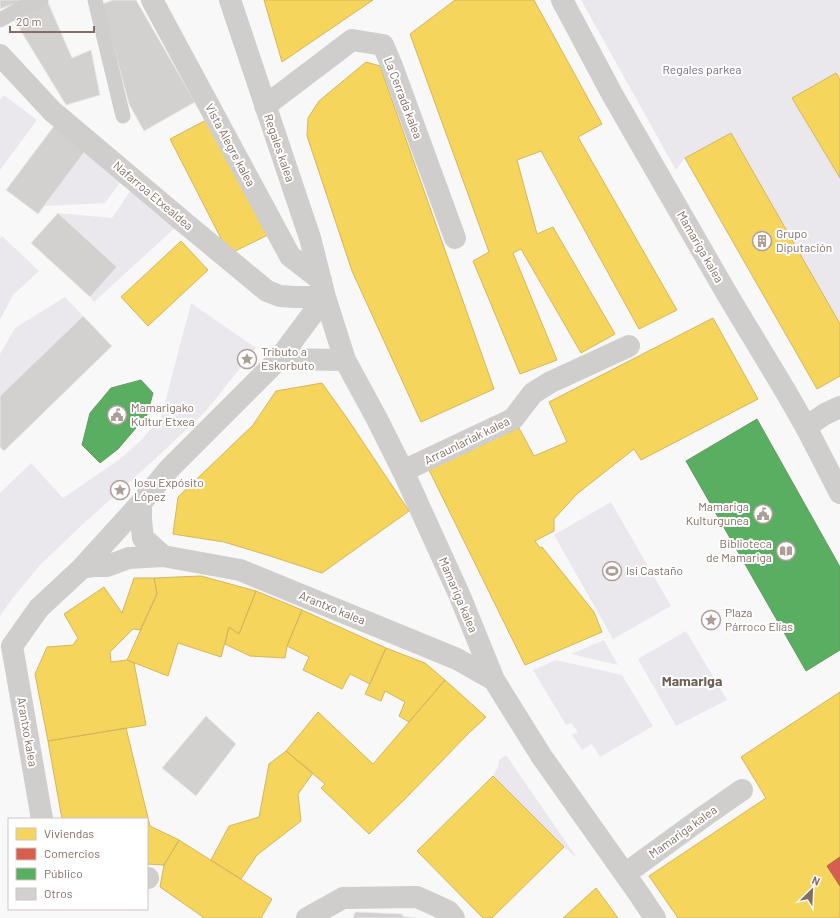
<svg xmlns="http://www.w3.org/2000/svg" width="840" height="918" font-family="Barlow,sans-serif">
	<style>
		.green { fill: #eae8ed }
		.homes { fill: #f6d55c; stroke: #d4b65e }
		.shops { fill: #d6604d; stroke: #bd6454 }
		.public { fill: #5aae61; stroke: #679a62 }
		.building { fill: #d3d0d0; stroke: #e8e8e8 }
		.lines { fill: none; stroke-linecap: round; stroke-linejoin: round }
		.service { stroke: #cfcecd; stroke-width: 15 }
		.pedestrian { stroke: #cfcecd; stroke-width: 22 }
		.minor { stroke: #cfcecd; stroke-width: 22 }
		.labels { text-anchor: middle; stroke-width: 4; stroke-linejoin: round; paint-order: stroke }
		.park-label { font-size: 12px; fill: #786680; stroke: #fff }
		.street-label { font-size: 12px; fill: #846d63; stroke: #fff }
		.poi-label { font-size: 12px; fill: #846d63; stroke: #fff; text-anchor: start }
		.quarter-label { font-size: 14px; font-weight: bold; fill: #6e5d55; stroke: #fff }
	</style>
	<rect width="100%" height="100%" fill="#f8f8f9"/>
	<path class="green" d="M 581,0 L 840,0 L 840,80 L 836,73 L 793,98 L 840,178 L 840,324 L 731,133 L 685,158 L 676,170 Z
		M 4,95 L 37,120 L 0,170 L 0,100 Z
		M 86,150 L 122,180 L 105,203 L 44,206 Z
		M 131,190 L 176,227 L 94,302 L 90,297 L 117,267 L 58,213 L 112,218 Z
		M 2,236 L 39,271 L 13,295 L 0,320 L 0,239 Z
		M 65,297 L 83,316 L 0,396 L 0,354 L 15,328 Z
		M 191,303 L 256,348 L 206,411 L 156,458 L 81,526 L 40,565 L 12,599 L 0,616 L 0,493 L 31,463 L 63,498 L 120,459 L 140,441 L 161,418 Z
		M 611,502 L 671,606 L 613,639 L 554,535 Z
		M 686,631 L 727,700 L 676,726 L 638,659 Z
		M 604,640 L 618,665 L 571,654 Z
		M 556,660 L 622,675 L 653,726 L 600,757 L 592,744 L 582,750 L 572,735 L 578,732 L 571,723 L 566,725 L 533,670 Z
		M 506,755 L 577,858 L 564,847 L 493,776 L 498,767 L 499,760 Z"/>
	<path class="homes" d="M 264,0 L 373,0 L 282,62 Z
		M 455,0 L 534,0 L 602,124 L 578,137 L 677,310 L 639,329 L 541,151 L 517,160 L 537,234 L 553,227 L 615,334 L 581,353 L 521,249 L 513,253 L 557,360 L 520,374 L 473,261 L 489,252 L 410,34 Z
		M 366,62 L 380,66 L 494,389 L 421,422 L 352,271 L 307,136 L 308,118 L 319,101 Z
		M 836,73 L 840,80 L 840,178 L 792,98 Z
		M 208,119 L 268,235 L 229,254 L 170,139 Z
		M 731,133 L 840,324 L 840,376 L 817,389 L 685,158 Z
		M 181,241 L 208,270 L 148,326 L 121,297 Z
		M 713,318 L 758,399 L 641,460 L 634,449 L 577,494 L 554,519 L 554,531 L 535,541 L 540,548 L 542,547 L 594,612 L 602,632 L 525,665 L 428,468 L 519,428 L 534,456 L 567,442 L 549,402 Z
		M 322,383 L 349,421 L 409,511 L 322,573 L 267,555 L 224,542 L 173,534 L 178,497 L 253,425 L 276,391 Z
		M 201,576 L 256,591 L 239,634 L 229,627 L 221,657 L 178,643 L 168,676 L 127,660 L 157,594 L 154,578 Z
		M 134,578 L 154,578 L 157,594 L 140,630 L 133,629 L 110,652 L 111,662 L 127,660 L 134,663 L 146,725 L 48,741 L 35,674 L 47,647 L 73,645 L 78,638 L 64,614 L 104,587 L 122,613 Z
		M 256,591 L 302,610 L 287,646 L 285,658 L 250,656 L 225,644 L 229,627 L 239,634 Z
		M 302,610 L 386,648 L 370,684 L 350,674 L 342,689 L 303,670 L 309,657 L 287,646 Z
		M 386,648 L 425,663 L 445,680 L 409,722 L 399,716 L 405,702 L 385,691 L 381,701 L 365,694 Z
		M 445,680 L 486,717 L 467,735 L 405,799 L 369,834 L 321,788 L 325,784 L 286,751 L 318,712 L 373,764 Z
		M 840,692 L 840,857 L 827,866 L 840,886 L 840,918 L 678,918 L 649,876 L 766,798 L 741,757 Z
		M 126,728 L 150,826 L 179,840 L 164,865 L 147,864 L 147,819 L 62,819 L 48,741 Z
		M 286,751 L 313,773 L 298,794 L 301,821 L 257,855 L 241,879 L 211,860 L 229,826 L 259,817 L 269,764 Z
		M 493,776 L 564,847 L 492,918 L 483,918 L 417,851 Z
		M 179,840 L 272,899 L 261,918 L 203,918 L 203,917 L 160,887 L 164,865 Z
		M 596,888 L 618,918 L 563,918 Z"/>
	<path class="shops" d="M 840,857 L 840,886 L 827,866 Z"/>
	<path class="public" d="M 141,380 L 153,393 L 147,415 L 118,449 L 100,463 L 82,445 L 90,413 L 111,388 Z
		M 757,419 L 840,567 L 840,650 L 806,671 L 686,461 Z"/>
	<path class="building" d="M 0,0 L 24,0 L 0,9 Z
		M 47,0 L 72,58 L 91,50 L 100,95 L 66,105 L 13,18 Z
		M 113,0 L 136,0 L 195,102 L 144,131 L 129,104 L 102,4 Z
		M 54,126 L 86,150 L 38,214 L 6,190 Z
		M 58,213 L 117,267 L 90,297 L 31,243 Z
		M 83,316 L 112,346 L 4,451 L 0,447 L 0,396 Z
		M 206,716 L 236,744 L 196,796 L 162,768 Z
		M 355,912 L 403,914 L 402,916 L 416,918 L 353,918 Z"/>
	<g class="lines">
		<path class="service" d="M 95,0 L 123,116
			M 0,20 L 23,7 L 41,0"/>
		<path class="pedestrian" d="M 806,427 L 825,414 L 840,407
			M 403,471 L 513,419 L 533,393 L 551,382 L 629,346"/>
		<path class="minor" d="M 152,0 L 290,256 L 321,280
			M 230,0 L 310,238 L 325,297 L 345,360 L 377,419 L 403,471 L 459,594 L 494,680 L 542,757 L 639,894 L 655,918
			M 562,0 L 612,94 L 727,294 L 786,392 L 806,427 L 840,493
			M 0,55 L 52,111 L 186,224 L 267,291 L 280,296 L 295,297 L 325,297
			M 265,106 L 352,40 L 383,45 L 392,66 L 455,238
			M 279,359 L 345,360
			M 141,503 L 141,520 L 143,538 L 163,556
			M 82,568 L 94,566 L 107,566 L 129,558 L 163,556 L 240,570 L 457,659 L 494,680
			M 42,819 L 12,646 L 39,608 L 82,568 L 141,503 L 169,469 L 279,359 L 325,297
			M 625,874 L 706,815 L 742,790
			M 147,878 L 148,878
			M 307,918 L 343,898 L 417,897 L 448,911 L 454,918"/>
	</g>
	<defs>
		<symbol id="building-ring" viewBox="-11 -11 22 22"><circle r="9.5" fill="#fff" stroke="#ad9e98" stroke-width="1.5"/><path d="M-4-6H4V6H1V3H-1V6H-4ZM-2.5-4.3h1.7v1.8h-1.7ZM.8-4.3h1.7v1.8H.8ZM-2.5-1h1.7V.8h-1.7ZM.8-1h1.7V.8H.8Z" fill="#ad9e98"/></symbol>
		<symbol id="sight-ring" viewBox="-11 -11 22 22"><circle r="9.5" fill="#fff" stroke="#ad9e98" stroke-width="1.5"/><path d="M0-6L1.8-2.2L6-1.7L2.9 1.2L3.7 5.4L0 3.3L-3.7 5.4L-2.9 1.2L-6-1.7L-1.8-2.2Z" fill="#ad9e98"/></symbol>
		<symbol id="civic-ring" viewBox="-11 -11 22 22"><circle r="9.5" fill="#fff" stroke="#ad9e98" stroke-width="1.5"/><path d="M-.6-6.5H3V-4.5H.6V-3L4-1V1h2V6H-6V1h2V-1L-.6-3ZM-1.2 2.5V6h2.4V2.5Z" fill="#ad9e98"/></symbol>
		<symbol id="library-ring" viewBox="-11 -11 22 22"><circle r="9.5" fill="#fff" stroke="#ad9e98" stroke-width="1.5"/><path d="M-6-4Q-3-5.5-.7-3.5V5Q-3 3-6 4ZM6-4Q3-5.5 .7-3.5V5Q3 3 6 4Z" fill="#ad9e98"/></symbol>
		<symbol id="stadium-ring" viewBox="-11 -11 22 22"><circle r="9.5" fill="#fff" stroke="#ad9e98" stroke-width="1.5"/><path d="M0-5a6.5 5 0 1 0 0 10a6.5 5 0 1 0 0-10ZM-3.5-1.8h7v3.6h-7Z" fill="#ad9e98"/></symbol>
	</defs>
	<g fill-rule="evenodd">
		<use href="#building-ring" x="751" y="230" width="22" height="22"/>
		<use href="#sight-ring" x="236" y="348" width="22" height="22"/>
		<use href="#civic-ring" x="106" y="404" width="22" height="22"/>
		<use href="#sight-ring" x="109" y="479" width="22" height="22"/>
		<use href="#civic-ring" x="752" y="503" width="22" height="22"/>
		<use href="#library-ring" x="775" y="540" width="22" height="22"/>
		<use href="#stadium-ring" x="601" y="560" width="22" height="22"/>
		<use href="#sight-ring" x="700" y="609" width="22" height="22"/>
	</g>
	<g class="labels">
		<g class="park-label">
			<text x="702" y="74">Regales parkea</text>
		</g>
		<g class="street-label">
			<text transform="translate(403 98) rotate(69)" y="4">La Cerrada kalea</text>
			<text transform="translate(230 145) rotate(62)" y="4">Vista Alegre kalea</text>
			<text transform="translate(279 148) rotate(71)" y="4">Regales kalea</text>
			<text transform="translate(153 196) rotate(40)" y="4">Nafarroa Etxealdea</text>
			<text transform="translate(700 247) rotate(60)" y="4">Mamariga kalea</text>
			<text transform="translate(467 441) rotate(-26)" y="4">Arraunlariak kalea</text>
			<text transform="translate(458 595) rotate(67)" y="4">Mamariga kalea</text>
			<text transform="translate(332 608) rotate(22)" y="4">Arantxo kalea</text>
			<text transform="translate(27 732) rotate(80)" y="4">Arantxo kalea</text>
			<text transform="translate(683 832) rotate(-36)" y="4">Mamariga kalea</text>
		</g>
		<g class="poi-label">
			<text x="776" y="238">Grupo<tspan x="776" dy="14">Diputación</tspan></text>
			<text x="261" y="356">Tributo a<tspan x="261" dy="14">Eskorbuto</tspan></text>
			<text x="131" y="412">Mamarigako<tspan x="131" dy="14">Kultur Etxea</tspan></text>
			<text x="134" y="487">Iosu Expósito<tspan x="134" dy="14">López</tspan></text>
			<text x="749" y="511" text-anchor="end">Mamariga<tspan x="749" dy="14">Kulturgunea</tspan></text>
			<text x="772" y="548" text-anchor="end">Biblioteca<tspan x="772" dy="14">de Mamariga</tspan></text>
			<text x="626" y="575">Isi Castaño</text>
			<text x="725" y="617">Plaza<tspan x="725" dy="14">Párroco Elías</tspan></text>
		</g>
		<g class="quarter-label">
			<text x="692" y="686">Mamariga</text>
		</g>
	</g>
	<rect x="8" y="818" width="140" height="92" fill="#ffffff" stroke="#cec5c1"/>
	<rect x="16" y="828" width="20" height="12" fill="#f6d55c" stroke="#cec5c1"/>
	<text x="44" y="838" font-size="12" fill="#846d63">Viviendas</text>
	<rect x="16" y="848" width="20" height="12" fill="#d6604d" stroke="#cec5c1"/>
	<text x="44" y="858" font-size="12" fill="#846d63">Comercios</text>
	<rect x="16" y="868" width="20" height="12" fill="#5aae61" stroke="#cec5c1"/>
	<text x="44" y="878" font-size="12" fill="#846d63">Público</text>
	<rect x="16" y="888" width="20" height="12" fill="#d3d0d0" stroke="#cec5c1"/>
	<text x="44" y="898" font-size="12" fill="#846d63">Otros</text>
	<g transform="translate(812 890) rotate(24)" stroke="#ffffff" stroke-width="3" paint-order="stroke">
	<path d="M0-3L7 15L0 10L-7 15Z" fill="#846d63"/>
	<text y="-6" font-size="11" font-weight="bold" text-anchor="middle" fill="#846d63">N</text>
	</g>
	<path d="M10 26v6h84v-6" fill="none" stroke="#846d63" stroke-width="2"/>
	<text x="16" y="26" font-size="12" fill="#846d63" stroke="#ffffff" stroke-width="3" paint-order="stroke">20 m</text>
</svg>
